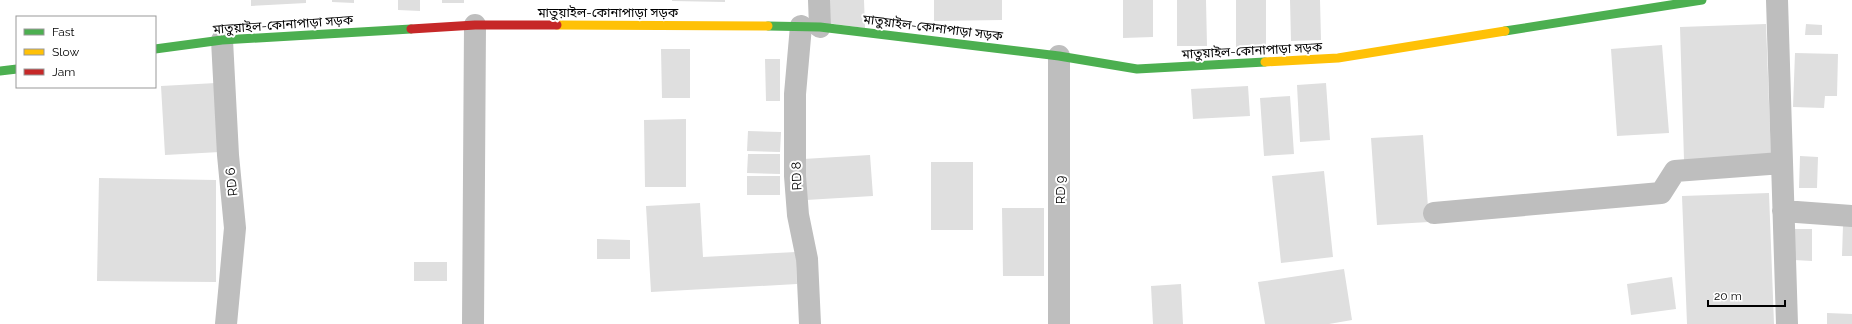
<svg xmlns="http://www.w3.org/2000/svg" width="1852" height="324" font-family="Raleway,'Noto Sans Bengali',sans-serif">
	<style>
		.building { fill: #dfdfdf }
		.lines { fill: none; stroke-linecap: round; stroke-linejoin: round }
		.street { stroke: #bebebe; stroke-width: 22 }
		.fast { stroke: #4caf50; stroke-width: 9 }
		.slow { stroke: #ffc107; stroke-width: 9 }
		.jam { stroke: #c62828; stroke-width: 9 }
		.labels { text-anchor: middle; stroke-width: 4; stroke-linejoin: round; paint-order: stroke }
		.street-label { font-size: 13px; fill: #000; stroke: #fff }
	</style>
	<rect width="100%" height="100%" fill="#fff"/>
	<path class="building" d="M 251,0 L 306,0 L 306,3 L 251,6 Z
		M 332,0 L 354,0 L 354,3 L 332,2 Z
		M 398,0 L 420,0 L 420,11 L 398,10 Z
		M 442,0 L 464,0 L 464,3 L 442,3 Z
		M 672,0 L 725,0 L 725,2 L 672,1 Z
		M 826,0 L 864,0 L 865,28 L 827,23 Z
		M 934,0 L 1002,0 L 1002,20 L 934,21 Z
		M 1123,0 L 1153,0 L 1153,37 L 1123,38 Z
		M 1177,0 L 1206,0 L 1207,46 L 1177,46 Z
		M 1236,0 L 1266,0 L 1266,46 L 1236,47 Z
		M 1290,0 L 1320,0 L 1321,40 L 1291,41 Z
		M 1766,24 L 1771,157 L 1684,160 L 1680,27 Z
		M 1806,24 L 1822,25 L 1822,35 L 1805,35 Z
		M 1662,45 L 1669,133 L 1617,136 L 1611,49 Z
		M 661,49 L 690,49 L 690,98 L 662,98 Z
		M 1795,53 L 1838,54 L 1837,96 L 1825,96 L 1824,108 L 1793,107 Z
		M 765,59 L 780,59 L 780,101 L 766,101 Z
		M 216,83 L 220,152 L 165,155 L 161,86 Z
		M 1326,83 L 1330,140 L 1300,142 L 1297,85 Z
		M 1248,86 L 1250,116 L 1193,119 L 1191,89 Z
		M 1290,96 L 1294,154 L 1264,156 L 1260,98 Z
		M 686,119 L 686,187 L 645,187 L 644,120 Z
		M 748,131 L 781,132 L 780,152 L 747,151 Z
		M 1423,135 L 1429,222 L 1377,225 L 1371,138 Z
		M 748,154 L 780,154 L 780,174 L 747,173 Z
		M 870,155 L 873,196 L 806,200 L 803,159 Z
		M 1800,156 L 1818,157 L 1817,188 L 1799,188 Z
		M 931,162 L 973,162 L 973,230 L 931,230 Z
		M 1324,171 L 1333,257 L 1281,263 L 1272,176 Z
		M 747,176 L 780,176 L 780,195 L 747,195 Z
		M 99,178 L 216,180 L 216,282 L 97,281 Z
		M 1769,193 L 1774,324 L 1687,324 L 1682,196 Z
		M 700,203 L 703,257 L 796,252 L 797,284 L 651,292 L 646,206 Z
		M 1002,208 L 1044,208 L 1044,276 L 1003,276 Z
		M 1843,225 L 1852,225 L 1852,256 L 1842,256 Z
		M 1794,229 L 1812,229 L 1812,261 L 1794,260 Z
		M 597,239 L 630,240 L 630,259 L 597,259 Z
		M 414,262 L 447,262 L 447,281 L 414,281 Z
		M 1344,269 L 1352,320 L 1329,324 L 1265,324 L 1258,282 Z
		M 1672,277 L 1676,309 L 1631,315 L 1627,284 Z
		M 1181,284 L 1183,324 L 1153,324 L 1151,286 Z
		M 1827,313 L 1852,314 L 1852,324 L 1827,324 Z"/>
	<g class="lines">
		<path class="street" d="M 819,0 L 820,27
			M 1777,0 L 1787,324
			M 801,26 L 795,94 L 795,176 L 798,215 L 807,259 L 810,324
			M 222,40 L 228,155 L 235,228 L 226,324
			M 1059,56 L 1059,324
			M 1783,211 L 1852,216
			M 1434,213 L 1661,193 L 1675,171 L 1782,163
			M 473,324 L 475,25"/>
		<path class="fast" d="M 768,26 L 820,27 L 1059,56 L 1137,69 L 1265,62
			M 1505,31 L 1702,0
			M 155,49 L 222,40 L 411,29
			M 0,71 L 17,69"/>
		<path class="slow" d="M 557,25 L 768,26
			M 1265,62 L 1338,58 L 1505,31"/>
		<path class="jam" d="M 411,29 L 475,25 L 557,25"/>
	</g>
	<g class="labels">
		<g class="street-label">
			<text x="608" y="17">মাতুয়াইল-কোনাপাড়া সড়ক</text>
			<text transform="translate(283 24) rotate(-4)" y="5">মাতুয়াইল-কোনাপাড়া সড়ক</text>
			<text transform="translate(933 27) rotate(7)" y="5">মাতুয়াইল-কোনাপাড়া সড়ক</text>
			<text transform="translate(1252 50) rotate(-3)" y="5">মাতুয়াইল-কোনাপাড়া সড়ক</text>
			<text transform="translate(796 176) rotate(-92)" y="5">RD 8</text>
			<text transform="translate(231 182) rotate(-96)" y="5">RD 6</text>
			<text transform="translate(1060 190) rotate(-90)" y="5">RD 9</text>
		</g>
	</g>
	<rect x="16" y="16" width="140" height="72" fill="#ffffff" stroke="#999999"/>
	<rect x="24" y="29" width="20" height="6" fill="#4caf50" stroke="#999999"/>
	<text x="52" y="36" font-size="12" fill="#000000">Fast</text>
	<rect x="24" y="49" width="20" height="6" fill="#ffc107" stroke="#999999"/>
	<text x="52" y="56" font-size="12" fill="#000000">Slow</text>
	<rect x="24" y="69" width="20" height="6" fill="#c62828" stroke="#999999"/>
	<text x="52" y="76" font-size="12" fill="#000000">Jam</text>
	<path d="M1708 300v6h77v-6" fill="none" stroke="#000000" stroke-width="2"/>
	<text x="1714" y="300" font-size="12" fill="#000000" stroke="#ffffff" stroke-width="3" paint-order="stroke">20 m</text>
</svg>
